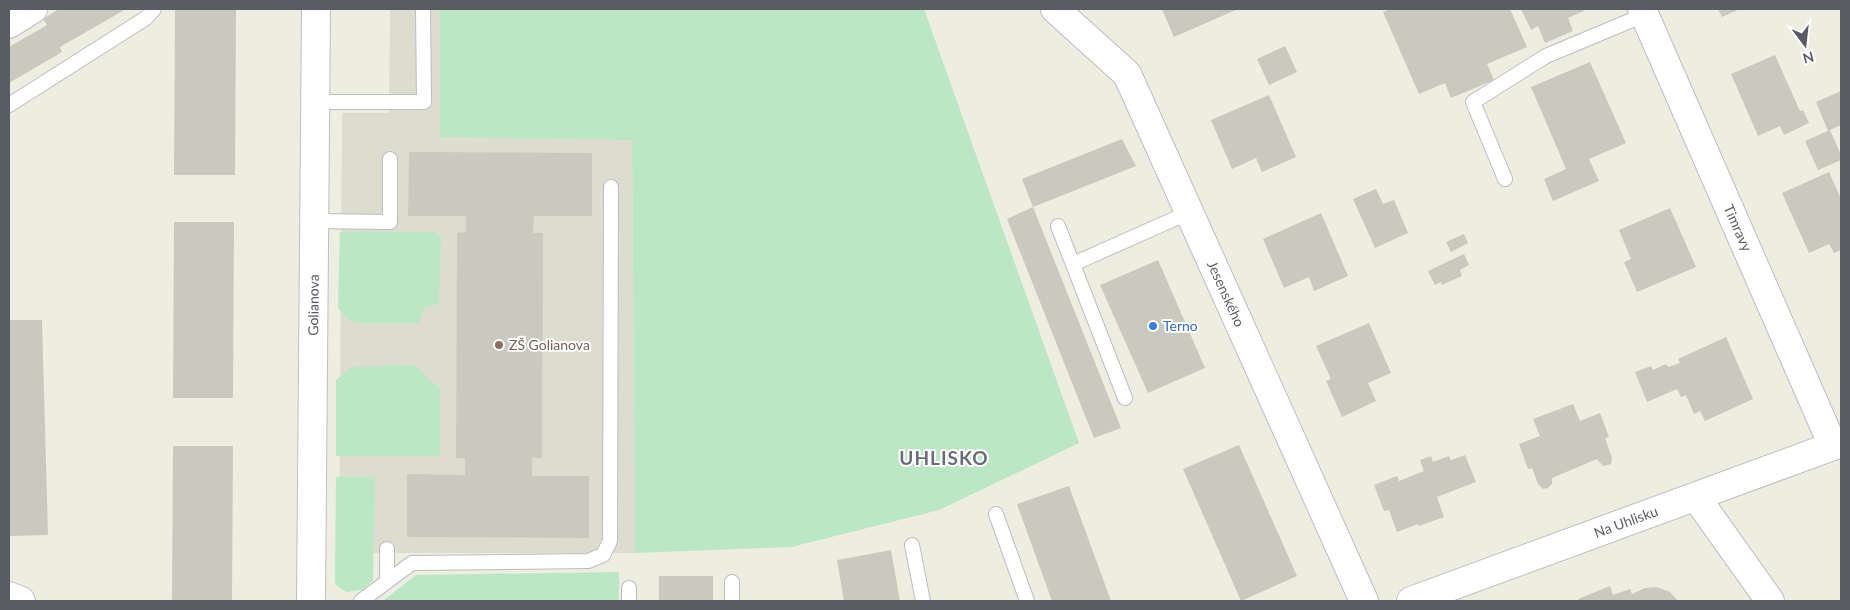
<svg xmlns="http://www.w3.org/2000/svg" width="1850" height="610" font-family="Lato,sans-serif">
	<style>
		.education { fill: #ddddcf }
		.green { fill: #bbe7c4 }
		.building { fill: #cac9c0 }
		.lines { fill: none; stroke-linecap: round; stroke-linejoin: round }
		.lane-casing { stroke: #bbbdc3; stroke-width: 16 }
		.street-casing { stroke: #bbbdc3; stroke-width: 30 }
		.secondary-casing { stroke: #bdbfc7; stroke-width: 30 }
		.lane { stroke: #fff; stroke-width: 14 }
		.street { stroke: #fff; stroke-width: 28 }
		.secondary { stroke: #fff; stroke-width: 28 }
		.shop-dot { fill: #3f7fe0; stroke: #fff; stroke-width: 2 }
		.education-dot { fill: #8d6e63; stroke: #fff; stroke-width: 2 }
		.labels { text-anchor: middle; stroke-width: 4; stroke-linejoin: round; paint-order: stroke }
		.street-label { font-size: 14px; fill: #595c63; stroke: #fff }
		.shop-label { font-size: 14px; fill: #366cbe; stroke: #fff; text-anchor: start }
		.education-label { font-size: 14px; fill: #785e54; stroke: #fff; text-anchor: start }
		.district-label { font-size: 19px; font-weight: bold; letter-spacing: 1px; fill: #6a6d75; stroke: #fff }
	</style>
	<rect width="100%" height="100%" fill="#edede0"/>
	<path class="education" d="M 390,9 L 440,9 L 441,137 L 632,139 L 635,553 L 339,553 L 342,113 L 389,113 Z"/>
	<path class="green" d="M 440,9 L 924,9 L 1079,443 L 939,510 L 791,547 L 635,553 L 632,140 L 440,137 Z
		M 340,232 L 434,232 L 441,237 L 439,303 L 424,308 L 419,323 L 357,323 L 345,317 L 338,308 Z
		M 414,365 C 424,372 429,382 440,388 L 440,456 L 336,456 L 336,380 L 352,367 Z
		M 336,477 L 375,477 L 373,580 L 362,590 L 346,592 L 335,584 Z
		M 619,572 L 619,601 L 383,601 L 416,575 Z"/>
	<path class="building" d="M 59,9 L 126,9 L 60,47 L 62,52 L 9,83 L 9,47 L 47,25 L 43,19 Z
		M 175,9 L 236,9 L 235,175 L 174,175 Z
		M 1162,9 L 1238,9 L 1174,37 Z
		M 1390,9 L 1510,9 L 1527,47 L 1487,64 L 1494,80 L 1451,98 L 1445,83 L 1419,94 L 1383,12 Z
		M 1521,9 L 1583,9 L 1584,11 L 1568,18 L 1573,31 L 1545,43 L 1538,26 L 1531,30 Z
		M 1718,9 L 1740,9 L 1722,17 Z
		M 1285,46 L 1297,72 L 1269,85 L 1257,59 Z
		M 1775,55 L 1800,111 L 1803,110 L 1809,123 L 1784,135 L 1780,126 L 1758,136 L 1731,74 Z
		M 1590,62 L 1626,143 L 1589,159 L 1599,181 L 1553,201 L 1544,179 L 1566,169 L 1531,87 Z
		M 1841,91 L 1841,125 L 1830,130 L 1841,155 L 1841,160 L 1818,170 L 1805,141 L 1828,131 L 1816,102 Z
		M 1269,95 L 1296,157 L 1262,172 L 1256,158 L 1232,169 L 1211,120 Z
		M 1122,139 L 1136,166 L 1033,207 L 1121,428 L 1094,438 L 1007,219 L 1033,207 L 1022,179 Z
		M 409,152 L 592,153 L 592,216 L 534,216 L 533,233 L 543,233 L 542,458 L 532,458 L 532,476 L 589,476 L 589,538 L 407,537 L 407,474 L 465,475 L 465,458 L 456,458 L 457,233 L 466,232 L 466,216 L 408,216 Z
		M 1829,172 L 1841,199 L 1841,250 L 1834,253 L 1829,244 L 1809,253 L 1782,193 Z
		M 1376,189 L 1383,204 L 1394,200 L 1408,233 L 1375,248 L 1353,199 Z
		M 1670,208 L 1696,267 L 1637,292 L 1624,262 L 1631,259 L 1619,230 Z
		M 1321,213 L 1348,276 L 1314,291 L 1309,277 L 1284,288 L 1263,239 Z
		M 174,222 L 234,222 L 233,398 L 173,398 Z
		M 1464,234 L 1468,243 L 1451,252 L 1446,242 Z
		M 1464,254 L 1469,265 L 1460,270 L 1462,276 L 1442,285 L 1441,282 L 1435,285 L 1428,271 Z
		M 1158,260 L 1205,368 L 1148,393 L 1100,285 Z
		M 9,320 L 42,320 L 48,535 L 9,536 Z
		M 1369,323 L 1391,373 L 1368,383 L 1376,401 L 1342,417 L 1326,381 L 1331,379 L 1316,346 Z
		M 1726,337 L 1753,399 L 1705,421 L 1700,411 L 1694,414 L 1686,395 L 1681,397 L 1677,389 L 1647,402 L 1635,372 L 1651,366 L 1653,370 L 1666,364 L 1668,367 L 1680,363 L 1678,359 Z
		M 1573,404 L 1580,421 L 1600,413 L 1609,437 L 1605,438 L 1612,458 L 1611,464 L 1603,466 L 1597,459 L 1552,478 L 1552,484 L 1548,488 L 1543,489 L 1538,484 L 1532,468 L 1528,469 L 1519,444 L 1540,436 L 1533,419 Z
		M 1239,445 L 1297,576 L 1241,601 L 1183,469 Z
		M 173,446 L 233,446 L 232,601 L 172,601 Z
		M 1465,455 L 1476,482 L 1437,497 L 1444,517 L 1419,526 L 1418,524 L 1397,532 L 1389,510 L 1384,511 L 1374,485 L 1397,476 L 1399,481 L 1424,471 L 1420,460 L 1431,456 L 1433,462 L 1449,456 L 1451,460 Z
		M 1069,486 L 1111,601 L 1052,601 L 1017,504 Z
		M 891,550 L 900,601 L 844,601 L 837,560 Z
		M 659,576 L 713,576 L 713,601 L 659,601 Z
		M 1610,586 L 1613,595 L 1630,589 L 1632,594 L 1645,588 L 1657,587 L 1670,592 L 1678,601 L 1580,601 L 1578,599 Z"/>
	<g class="lines">
		<defs>
			<path id="lane" d="M 315,102 L 424,102 L 423,9
				M 9,105 L 146,18 L 154,9
				M 1505,179 L 1473,102 L 1546,56 L 1644,15
				M 314,221 L 390,222 L 390,159
				M 1058,226 L 1125,398
				M 1073,264 L 1190,212
				M 996,514 L 1027,601
				M 912,545 L 923,601
				M 387,549 L 387,581
				M 732,582 L 732,601
				M 361,601 L 412,563 L 588,561 L 603,555 L 610,541 L 611,187
				M 629,601 L 629,588"/>
			<g id="street">
				<path id="s1" d="M 1055,9 L 1127,74 L 1364,601"/>
				<path id="s2" d="M 1642,9 L 1833,446"/>
				<path d="M 9,24 L 33,9"/>
				<path d="M 1696,497 L 1770,601"/>
				<path d="M 9,596 L 21,601"/>
				<path id="s3" d="M 1411,601 L 1841,443"/>
			</g>
			<g id="secondary">
				<path id="s4" d="M 311,601 L 316,9"/>
			</g>
		</defs>
		<use href="#lane" class="lane-casing"/>
		<use href="#street" class="street-casing"/>
		<use href="#secondary" class="secondary-casing"/>
		<use href="#lane" class="lane"/>
		<use href="#street" class="street"/>
		<use href="#secondary" class="secondary"/>
	</g>
	<circle class="shop-dot" cx="1153" cy="326" r="5"/>
	<circle class="education-dot" cx="499" cy="345" r="5"/>
	<g class="labels">
		<g class="street-label">
			<text dy="5" stroke="none"><textPath href="#s2" startOffset="239">Timravy</textPath></text>
			<text dy="5" stroke="none"><textPath href="#s1" startOffset="338">Jesenského</textPath></text>
			<text dy="5" stroke="none"><textPath href="#s4" startOffset="296">Golianova</textPath></text>
			<text dy="5" stroke="none"><textPath href="#s3" startOffset="229">Na Uhlisku</textPath></text>
		</g>
		<g class="shop-label">
			<text x="1163" y="331">Terno</text>
		</g>
		<g class="education-label">
			<text x="509" y="350">ZŠ Golianova</text>
		</g>
		<g class="district-label">
			<text x="944" y="465">UHLISKO</text>
		</g>
	</g>
	<rect width="1850" height="610" fill="none" stroke="#595c63" stroke-width="20"/>
	<g transform="translate(1805 45) rotate(165)" stroke="#ffffff" stroke-width="4" paint-order="stroke">
	<path d="M0-4L9 19L0 12L-9 19Z" fill="#595c63"/>
	<text y="-8" font-size="14" font-weight="bold" text-anchor="middle" fill="#595c63">N</text>
	</g>
</svg>
